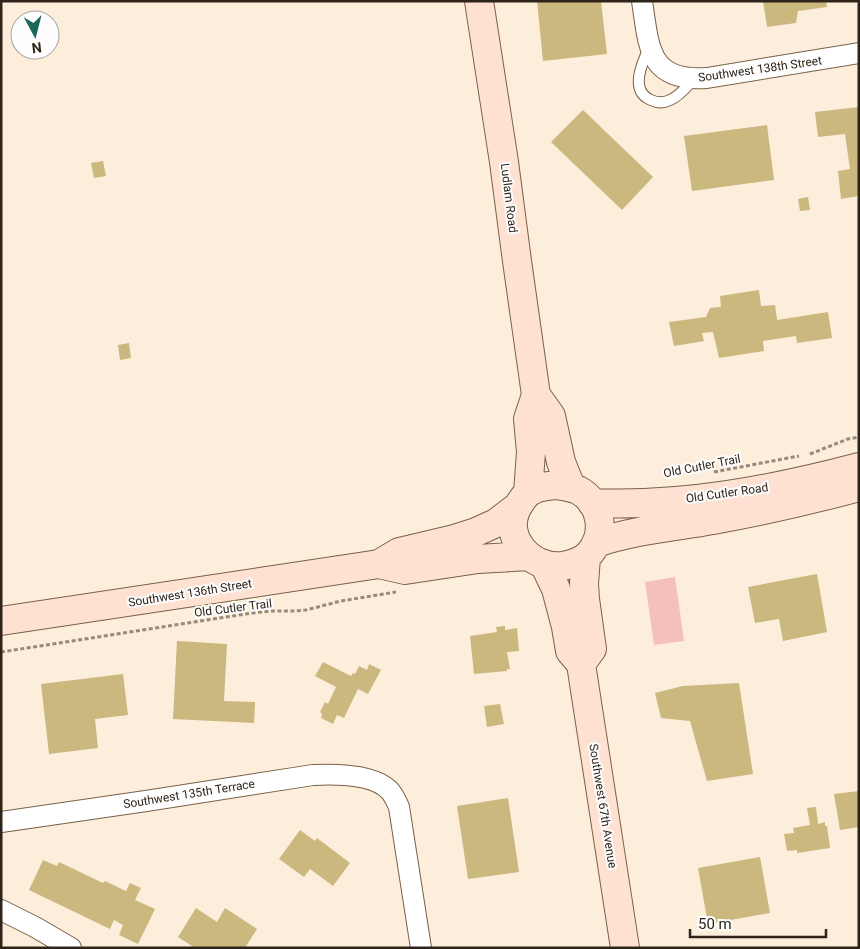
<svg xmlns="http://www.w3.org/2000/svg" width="860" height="949" font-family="Roboto,sans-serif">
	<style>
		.green { fill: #f4c0ba }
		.building { fill: #cab87f }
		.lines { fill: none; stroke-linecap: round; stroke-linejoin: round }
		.lane-casing { stroke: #786147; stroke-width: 12 }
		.street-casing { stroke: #786147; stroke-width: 22 }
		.secondary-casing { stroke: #786147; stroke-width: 30 }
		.path { stroke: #978a7c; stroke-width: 3; stroke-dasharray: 4 2.5; stroke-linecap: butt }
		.lane { stroke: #fff; stroke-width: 10 }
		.street { stroke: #fff; stroke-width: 20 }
		.secondary { stroke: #fee1d1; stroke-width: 28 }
		.labels { text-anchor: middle; stroke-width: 4; stroke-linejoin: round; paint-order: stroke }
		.street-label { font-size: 12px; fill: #2e2419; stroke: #fdfdfd }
	</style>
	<rect width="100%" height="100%" fill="#fdeddb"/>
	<path class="green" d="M 675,577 L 684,641 L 654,645 L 645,582 Z"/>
	<path class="building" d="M 537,1 L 601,1 L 607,54 L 543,61 Z
		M 763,1 L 826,1 L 827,7 L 798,11 L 796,23 L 767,27 Z
		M 859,107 L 859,196 L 841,199 L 838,171 L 850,169 L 845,134 L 818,137 L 815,112 Z
		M 583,110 L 653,177 L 622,210 L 551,142 Z
		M 767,125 L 774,180 L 692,191 L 684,136 Z
		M 103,161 L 106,176 L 94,178 L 91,163 Z
		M 808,197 L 810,210 L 800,211 L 798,199 Z
		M 759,290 L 761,306 L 775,305 L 777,320 L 828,312 L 832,338 L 797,343 L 796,336 L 763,341 L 764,351 L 719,358 L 713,332 L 702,333 L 704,341 L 674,346 L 669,322 L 706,317 L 710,308 L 721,307 L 720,296 Z
		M 129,343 L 131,358 L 120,360 L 118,345 Z
		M 817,574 L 827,632 L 783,641 L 779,619 L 755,623 L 748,587 Z
		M 505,626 L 505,630 L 517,628 L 519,651 L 507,652 L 510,669 L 507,669 L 507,671 L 474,674 L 470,636 L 497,632 L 496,627 Z
		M 177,641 L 227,644 L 224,701 L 255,702 L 254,723 L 173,719 Z
		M 323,662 L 351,676 L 353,673 L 355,674 L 359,666 L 367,670 L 369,664 L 381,670 L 368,694 L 358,689 L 344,718 L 337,715 L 333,724 L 321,718 L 322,714 L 320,712 L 325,702 L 328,704 L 336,687 L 315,676 Z
		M 123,674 L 128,715 L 95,719 L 98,748 L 49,754 L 41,684 Z
		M 739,683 L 753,774 L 707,781 L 690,721 L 661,718 L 655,693 L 683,686 Z
		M 500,704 L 504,724 L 487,727 L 484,706 Z
		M 859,791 L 859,827 L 840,830 L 834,794 Z
		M 508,798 L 519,872 L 468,879 L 457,806 Z
		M 816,807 L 818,824 L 825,822 L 825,826 L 827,826 L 830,848 L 797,853 L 797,850 L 787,851 L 784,834 L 794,833 L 793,828 L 810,825 L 807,808 Z
		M 300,830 L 315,841 L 317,838 L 350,863 L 333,886 L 310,869 L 304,877 L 279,859 Z
		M 760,857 L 770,913 L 708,924 L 698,868 Z
		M 43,860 L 57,866 L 59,862 L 103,883 L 105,881 L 126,891 L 130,883 L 141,888 L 135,900 L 155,909 L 138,944 L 119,935 L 123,925 L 114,920 L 110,929 L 29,890 Z
		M 196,908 L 217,922 L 225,908 L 257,929 L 245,948 L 195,948 L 178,937 Z"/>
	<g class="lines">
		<defs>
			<path id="lane" d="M 649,48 C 642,63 629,91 651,100 C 657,103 664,103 670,100 C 680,96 687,86 694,79"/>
			<path id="street" d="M 642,1 C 649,47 648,82 707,78 L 859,53
				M 1,822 L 146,801 L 313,775 C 334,774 373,774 389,790 C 394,795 396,801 399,807 L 421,948
				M 1,910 L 35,927 L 71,948"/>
			<path id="secondary" d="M 479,1 L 504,162 L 517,261 L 536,395 L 551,416 L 561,462 L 571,487
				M 556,485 C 564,486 571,487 578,490 C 601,502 607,533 590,553 C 584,560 573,564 563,566 C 529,570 499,534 520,503 C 523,498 528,492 533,490 C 540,486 549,486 556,485 Z
				M 528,493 L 531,452 L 528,419 L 536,395
				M 592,503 C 682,507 772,490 859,467
				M 596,543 C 634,530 674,527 713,520 C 762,511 811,500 859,487
				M 379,564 L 399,552 L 454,539 L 476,532 L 496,523 L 517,507
				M 544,564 L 556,589 L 566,627 L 570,651 L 581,664 L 625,948
				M 1,621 L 379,564 L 405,570 L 478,559 L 529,556
				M 581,664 L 592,649 L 585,599 L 584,584 L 586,557"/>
		</defs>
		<use href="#lane" class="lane-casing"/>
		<use href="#street" class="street-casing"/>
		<use href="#secondary" class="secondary-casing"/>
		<path class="path" d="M 810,454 L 848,439 L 859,437
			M 714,472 L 799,456
			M 1,652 L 252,613 L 271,611 L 295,611 L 306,610 L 341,601 L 396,592"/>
		<use href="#lane" class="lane"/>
		<use href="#street" class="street"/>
		<use href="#secondary" class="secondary"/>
	</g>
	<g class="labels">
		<g class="street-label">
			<text transform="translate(760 69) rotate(-8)" y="4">Southwest 138th Street</text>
			<text transform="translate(509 198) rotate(83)" y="4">Ludlam Road</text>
			<text transform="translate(702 466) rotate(-11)" y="4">Old Cutler Trail</text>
			<text transform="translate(727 493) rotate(-8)" y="4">Old Cutler Road</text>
			<text transform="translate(190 593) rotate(-9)" y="4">Southwest 136th Street</text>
			<text transform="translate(233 608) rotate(-7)" y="4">Old Cutler Trail</text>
			<text transform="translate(189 794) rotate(-9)" y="4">Southwest 135th Terrace</text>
			<text transform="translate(603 806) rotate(81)" y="4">Southwest 67th Avenue</text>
		</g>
	</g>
	<rect width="860" height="949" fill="none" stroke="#2e2419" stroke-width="5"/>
	<g transform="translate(35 35) rotate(173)"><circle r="24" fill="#fdfdfd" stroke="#aaa6a2"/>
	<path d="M0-4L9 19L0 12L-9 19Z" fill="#1c665c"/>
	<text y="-8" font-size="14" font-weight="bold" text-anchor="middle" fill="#2e2419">N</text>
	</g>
	<path d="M690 929v8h136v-8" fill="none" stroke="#2e2419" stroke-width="2.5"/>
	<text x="698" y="929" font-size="15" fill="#2e2419" stroke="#fdfdfd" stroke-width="4" paint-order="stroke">50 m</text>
</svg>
